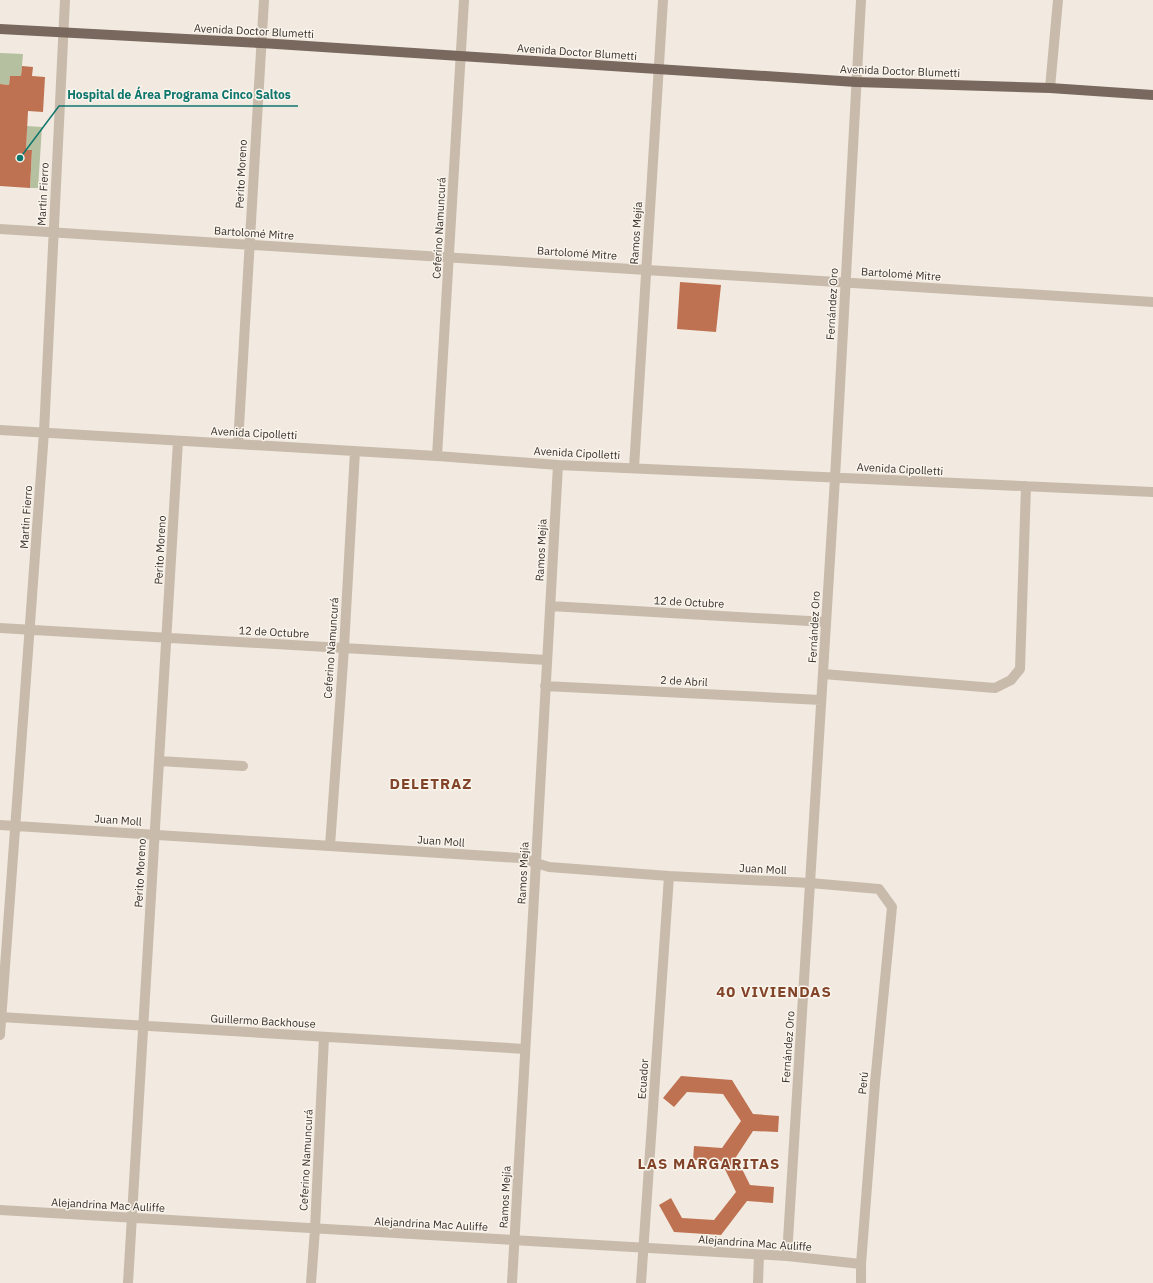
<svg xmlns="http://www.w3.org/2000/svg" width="1153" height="1283" font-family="'IBM Plex Sans',sans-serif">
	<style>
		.green { fill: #b4c0a0 }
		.building { fill: #be7251 }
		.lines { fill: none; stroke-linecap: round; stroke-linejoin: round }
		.minor { stroke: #c9bbac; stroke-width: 10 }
		.major { stroke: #79685d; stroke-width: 10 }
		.labels { text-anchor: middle; stroke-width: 3; stroke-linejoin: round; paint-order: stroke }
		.street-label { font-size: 11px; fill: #38302b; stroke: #f9f4ec }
		.district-label { font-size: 15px; font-weight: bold; letter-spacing: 1px; fill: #824329; stroke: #f9f4ec }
		.leader { fill: none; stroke: #0f766e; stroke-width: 1.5 }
		.callout-dot { fill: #0f766e; stroke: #f9f4ec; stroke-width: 1.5 }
		.callout-label { font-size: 12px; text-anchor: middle; font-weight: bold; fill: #0f766e; stroke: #f9f4ec; stroke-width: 3; stroke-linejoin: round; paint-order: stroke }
	</style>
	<rect width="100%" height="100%" fill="#f2eae0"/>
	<path class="green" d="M 0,53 L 23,54 L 21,76 L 10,76 L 9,85 L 0,84 Z
		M 27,126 L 42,127 L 38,188 L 30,188 L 32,151 L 26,150 Z"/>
	<path class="building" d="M 22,66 L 33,67 L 32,76 L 45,77 L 43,112 L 28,111 L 26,150 L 32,150 L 30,188 L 0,186 L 0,84 L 9,85 L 10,76 L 21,76 Z
		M 680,282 L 721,285 L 716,332 L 677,329 Z
		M 681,1076 L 732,1080 L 753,1114 L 779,1116 L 778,1132 L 753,1131 L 736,1157 L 750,1185 L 774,1187 L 773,1203 L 747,1201 L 721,1235 L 674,1232 L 659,1205 L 671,1198 L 682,1218 L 714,1220 L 736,1192 L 721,1161 L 693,1160 L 694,1146 L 722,1148 L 741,1121 L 723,1094 L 687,1092 L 674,1107 L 663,1098 Z"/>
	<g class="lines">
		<path class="minor" d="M 1050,88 L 1058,0
			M 0,229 L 1153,302
			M 0,430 L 437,456 L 558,465 L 1153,492
			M 238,444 L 264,0
			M 437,456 L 464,0
			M 634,468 L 663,0
			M 550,606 L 826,622
			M 0,628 L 547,660
			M 823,674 L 995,688 L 1011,680 L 1020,669 L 1026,486
			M 545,686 L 821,700
			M 159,761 L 243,766
			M 0,825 L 520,858 L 549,867 L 669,876 L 810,883 L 879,889 L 892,907 L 875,1083 L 861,1264 L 861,1283
			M 330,846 L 344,648 L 355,451
			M 0,1017 L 525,1049
			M 0,1035 L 44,432 L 65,0
			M 0,1210 L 787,1256 L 861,1264
			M 787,1256 L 835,478 L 861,0
			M 128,1283 L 178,441
			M 311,1283 L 315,1229 L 324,1037
			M 512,1283 L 536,862 L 558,465
			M 641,1283 L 669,876
			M 758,1283 L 759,1255"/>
		<path class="major" d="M 0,29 L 261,43 L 856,82 L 1050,88 L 1153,95"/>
	</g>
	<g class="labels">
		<g class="street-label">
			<text transform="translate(254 31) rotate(3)" y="4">Avenida Doctor Blumetti</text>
			<text transform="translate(577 52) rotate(4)" y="4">Avenida Doctor Blumetti</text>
			<text transform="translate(900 71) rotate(2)" y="4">Avenida Doctor Blumetti</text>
			<text transform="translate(241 174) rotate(-87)" y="4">Perito Moreno</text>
			<text transform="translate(43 194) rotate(-87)" y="4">Martin Fierro</text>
			<text transform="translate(439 228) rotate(-87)" y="4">Ceferino Namuncurá</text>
			<text transform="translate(254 233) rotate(4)" y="4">Bartolomé Mitre</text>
			<text transform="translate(636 233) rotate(-86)" y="4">Ramos Mejía</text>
			<text transform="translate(577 253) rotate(4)" y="4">Bartolomé Mitre</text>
			<text transform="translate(901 274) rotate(4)" y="4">Bartolomé Mitre</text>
			<text transform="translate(832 304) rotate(-87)" y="4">Fernández Oro</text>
			<text transform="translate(254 433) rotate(3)" y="4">Avenida Cipolletti</text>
			<text transform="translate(577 453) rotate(3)" y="4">Avenida Cipolletti</text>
			<text transform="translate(900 469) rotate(3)" y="4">Avenida Cipolletti</text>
			<text transform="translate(26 517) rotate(-86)" y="4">Martin Fierro</text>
			<text transform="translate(160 550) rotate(-87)" y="4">Perito Moreno</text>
			<text transform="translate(541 550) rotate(-87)" y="4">Ramos Mejía</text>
			<text transform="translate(689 602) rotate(3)" y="4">12 de Octubre</text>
			<text transform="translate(814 627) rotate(-87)" y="4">Fernández Oro</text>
			<text transform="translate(274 632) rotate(3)" y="4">12 de Octubre</text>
			<text transform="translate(331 648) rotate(-86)" y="4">Ceferino Namuncurá</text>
			<text transform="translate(684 681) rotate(3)" y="4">2 de Abril</text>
			<text transform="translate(118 820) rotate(4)" y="4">Juan Moll</text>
			<text transform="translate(441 841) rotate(4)" y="4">Juan Moll</text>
			<text transform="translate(763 869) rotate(3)" y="4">Juan Moll</text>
			<text transform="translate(140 873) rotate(-87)" y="4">Perito Moreno</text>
			<text transform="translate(523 873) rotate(-87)" y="4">Ramos Mejía</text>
			<text transform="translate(263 1021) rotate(3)" y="4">Guillermo Backhouse</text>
			<text transform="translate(788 1047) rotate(-86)" y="4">Fernández Oro</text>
			<text transform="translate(643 1079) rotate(-86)" y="4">Ecuador</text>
			<text transform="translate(863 1083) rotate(-85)" y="4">Perú</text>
			<text transform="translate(306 1160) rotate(-87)" y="4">Ceferino Namuncurá</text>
			<text transform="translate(505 1197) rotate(-87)" y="4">Ramos Mejía</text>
			<text transform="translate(108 1205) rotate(3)" y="4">Alejandrina Mac Auliffe</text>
			<text transform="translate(431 1224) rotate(3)" y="4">Alejandrina Mac Auliffe</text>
			<text transform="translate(755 1243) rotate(4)" y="4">Alejandrina Mac Auliffe</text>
		</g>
		<g class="district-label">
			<text x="431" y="789">DELETRAZ</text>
			<text x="774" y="997">40 VIVIENDAS</text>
			<text x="709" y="1169">LAS MARGARITAS</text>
		</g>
	</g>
	<path class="leader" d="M20 158L59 106H298"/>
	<circle class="callout-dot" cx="20" cy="158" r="4"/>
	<g class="callout-label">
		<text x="179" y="99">Hospital de Área Programa Cinco Saltos</text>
	</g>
</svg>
